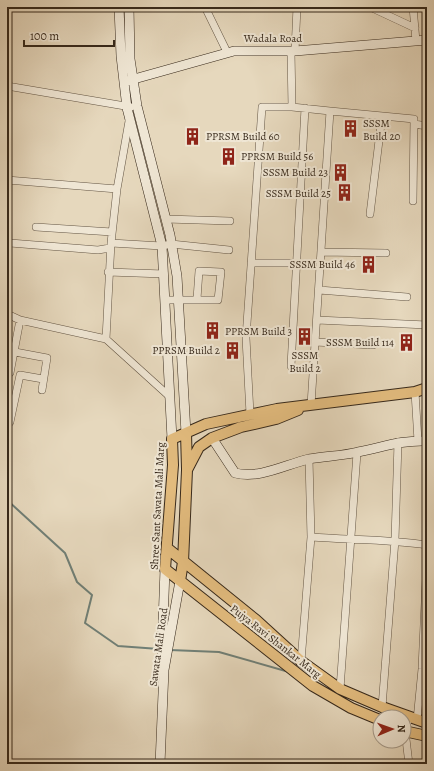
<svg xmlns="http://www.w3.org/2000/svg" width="434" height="771" font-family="Alegreya,serif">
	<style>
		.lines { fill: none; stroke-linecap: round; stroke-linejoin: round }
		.stream { stroke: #707f76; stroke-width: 2 }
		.street-casing { stroke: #635544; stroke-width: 8 }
		.secondary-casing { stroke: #37291b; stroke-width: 10 }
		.primary-casing { stroke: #37291b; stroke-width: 12 }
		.street { stroke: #efe6d4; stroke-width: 7 }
		.secondary { stroke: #efe6d4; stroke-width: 9 }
		.primary { stroke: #e3bc7e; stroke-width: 10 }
		.labels { text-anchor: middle; stroke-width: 4; stroke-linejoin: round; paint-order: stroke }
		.street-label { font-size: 11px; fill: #37291b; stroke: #efe6d4 }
		.poi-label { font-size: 11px; fill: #37291b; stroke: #efe6d4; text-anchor: end }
	</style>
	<rect width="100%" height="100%" fill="#e6d8bd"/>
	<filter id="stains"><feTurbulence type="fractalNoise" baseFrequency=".005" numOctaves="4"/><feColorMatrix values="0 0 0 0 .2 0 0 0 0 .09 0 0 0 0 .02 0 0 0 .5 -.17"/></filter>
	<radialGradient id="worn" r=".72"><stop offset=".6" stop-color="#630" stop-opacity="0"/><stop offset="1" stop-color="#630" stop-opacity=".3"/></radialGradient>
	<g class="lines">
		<path class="stream" d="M 7,500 L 65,553 L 77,582 L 92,595 L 85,623 L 118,646 L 159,649
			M 170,650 L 219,652 L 289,672"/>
		<defs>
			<path id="street" d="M 205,7 L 227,52
				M 370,7 L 415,28
				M 413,7 L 416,41
				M 295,51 L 297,7
				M 7,86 L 131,107
				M 292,107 L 330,111 L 311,405
				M 330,111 L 414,119 L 413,201
				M 414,124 L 427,126
				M 7,180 L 117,189
				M 370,214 L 382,116
				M 166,219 L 230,221
				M 36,227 L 112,232
				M 10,243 L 98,250 L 110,248
				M 111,243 L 162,246 L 171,244 L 229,250
				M 321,252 L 386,253
				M 251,263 L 297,263
				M 108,272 L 164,274
				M 319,290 L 407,297
				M 165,300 L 218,300 L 221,272 L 199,271 L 197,299
				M 7,314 L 20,320
				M 317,320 L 427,325
				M 106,339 L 111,243 L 117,189 L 129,121
				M 315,342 L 373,345
				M 15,352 L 47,358 L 42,390
				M 291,366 L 305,108
				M 7,372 L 10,373 L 20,320 L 106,339 L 169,396
				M 415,392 L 418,441
				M 250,414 L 246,338 L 262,107 L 292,107 L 291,52
				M 10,422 L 20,375 L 43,379
				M 311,537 C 350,540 389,539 427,545
				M 301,661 L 311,537 L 309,459
				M 340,689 L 357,453
				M 382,707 L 395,540 L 398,442
				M 409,717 L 405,731 L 409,764
				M 417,720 L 422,669 L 427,558"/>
			<path id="secondary" d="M 119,7 L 121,56 L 127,108 L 162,246 L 172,439
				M 129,7 L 130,59 L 137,106 L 170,235 L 177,276 L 186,433
				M 127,81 L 234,51 L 295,51 L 427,40
				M 212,438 L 235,473 C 260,479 284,465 309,459 C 325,456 342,456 358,452 C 384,447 400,440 427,441
				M 164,662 L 162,650 L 165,569
				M 160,764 L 164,670 L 180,581"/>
			<path id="primary" d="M 186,433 L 187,469
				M 167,548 L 256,620 L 301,661 L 340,689 L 382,707 L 427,723
				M 180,581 L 183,562 L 187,470 L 199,447 L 212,438 L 241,427 L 276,419 L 298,410
				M 380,720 L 351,708 L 313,686 L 165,569 L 173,465 L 172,439 L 206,424 L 277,409 L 415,392 L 427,388
				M 404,731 L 427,736"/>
		</defs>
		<use href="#street" class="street-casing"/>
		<use href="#secondary" class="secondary-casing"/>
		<use href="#primary" class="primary-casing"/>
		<use href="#street" class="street"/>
		<use href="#secondary" class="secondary"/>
		<use href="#primary" class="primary"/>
	</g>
	<defs>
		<symbol id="building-bare" viewBox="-9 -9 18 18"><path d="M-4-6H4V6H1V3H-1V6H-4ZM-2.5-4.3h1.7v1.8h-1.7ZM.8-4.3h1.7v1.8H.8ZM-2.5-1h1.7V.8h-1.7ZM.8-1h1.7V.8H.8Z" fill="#8f2418" stroke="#efe6d4" stroke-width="2.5" paint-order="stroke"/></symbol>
	</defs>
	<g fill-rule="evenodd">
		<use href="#building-bare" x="338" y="116" width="25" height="25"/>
		<use href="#building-bare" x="180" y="124" width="25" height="25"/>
		<use href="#building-bare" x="216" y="144" width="25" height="25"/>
		<use href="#building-bare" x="328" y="160" width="25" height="25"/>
		<use href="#building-bare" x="332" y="180" width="25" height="25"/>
		<use href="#building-bare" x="356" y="252" width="25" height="25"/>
		<use href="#building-bare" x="200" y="318" width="25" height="25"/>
		<use href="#building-bare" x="292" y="324" width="25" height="25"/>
		<use href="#building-bare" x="394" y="330" width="25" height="25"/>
		<use href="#building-bare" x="220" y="338" width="25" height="25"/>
	</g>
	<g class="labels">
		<g class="street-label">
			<text x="273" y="42">Wadala Road</text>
			<text transform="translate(157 506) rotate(-87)" y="4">Shree Sant Savata Mali Marg</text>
			<text transform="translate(276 641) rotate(38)" y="4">Pujya Ravi Shankar Marg</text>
			<text transform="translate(158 647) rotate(-82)" y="4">Sawata Mali Road</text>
		</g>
		<g class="poi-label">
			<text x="363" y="127" text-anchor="start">SSSM<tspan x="363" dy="13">Build 20</tspan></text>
			<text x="206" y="140" text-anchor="start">PPRSM Build 60</text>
			<text x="241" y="160" text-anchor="start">PPRSM Build 56</text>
			<text x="328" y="176">SSSM Build 23</text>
			<text x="331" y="197">SSSM Build 25</text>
			<text x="355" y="268">SSSM Build 46</text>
			<text x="225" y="335" text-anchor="start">PPRSM Build 3</text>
			<text x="394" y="346">SSSM Build 114</text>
			<text x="220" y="354">PPRSM Build 2</text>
			<text x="305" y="359" text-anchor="middle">SSSM<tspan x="305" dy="13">Build 2</tspan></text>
		</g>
	</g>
	<rect width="434" height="771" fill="none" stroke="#e6d8bd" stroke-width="24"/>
	<rect x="8" y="8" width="418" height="755" fill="none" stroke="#37291b" stroke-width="2"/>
	<rect x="12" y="12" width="410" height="747" fill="none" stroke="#37291b"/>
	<g transform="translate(392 729) rotate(88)"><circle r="19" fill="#efe6d4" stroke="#a59a8a"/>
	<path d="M0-3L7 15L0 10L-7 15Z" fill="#8f2418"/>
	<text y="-6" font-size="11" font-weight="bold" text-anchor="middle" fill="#37291b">N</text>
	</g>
	<path d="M24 40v6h90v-6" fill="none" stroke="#37291b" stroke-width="2"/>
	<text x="30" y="40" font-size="12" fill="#37291b" stroke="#efe6d4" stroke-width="3" paint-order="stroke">100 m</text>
	<rect width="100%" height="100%" filter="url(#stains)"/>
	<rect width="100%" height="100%" fill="url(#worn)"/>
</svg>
